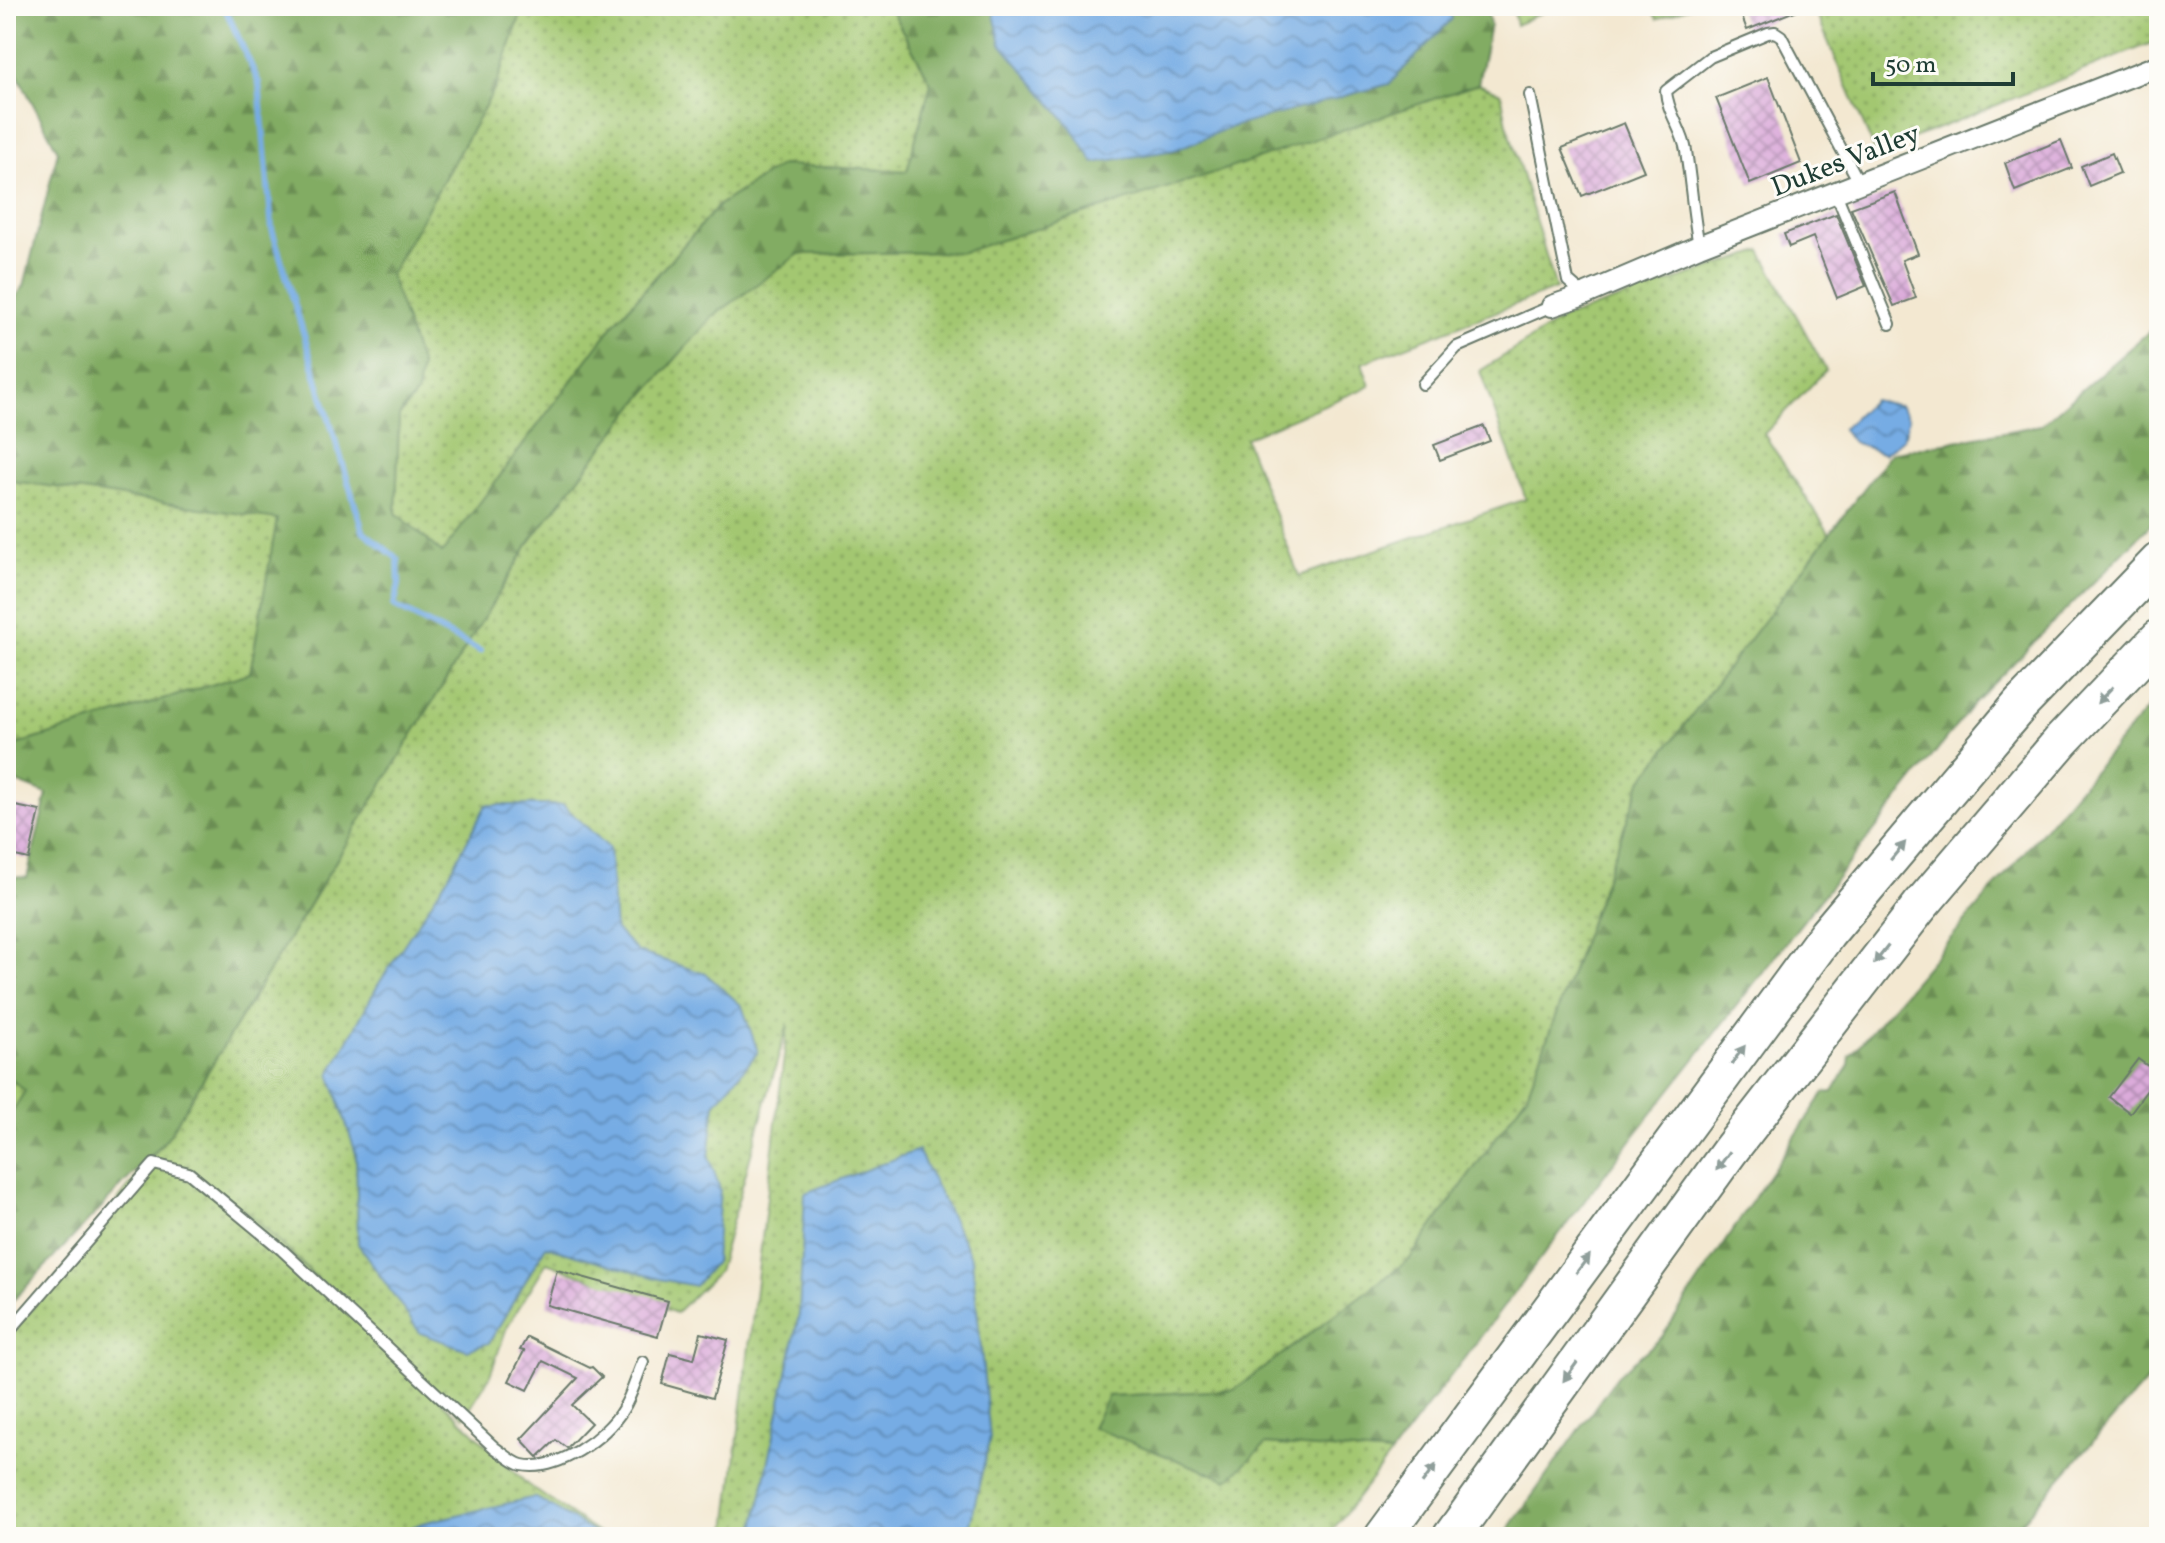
<svg xmlns="http://www.w3.org/2000/svg" width="2165" height="1543" font-family="Vollkorn,serif">
	<style>
		.green { fill: url(#green-dots); stroke: #618252; stroke-width: 2 }
		.forest { fill: url(#forest-firs); stroke: #50744c; stroke-width: 2 }
		.water { fill: url(#water-waves); stroke: #4a748c; stroke-width: 2 }
		.lines { fill: none; stroke-linecap: round; stroke-linejoin: round }
		.stream { stroke: #76ace4; stroke-width: 6 }
		.building { fill: url(#building-cross-hatch) }
		.lane-casing { stroke: #69796b; stroke-width: 14 }
		.street-casing { stroke: #69796b; stroke-width: 24 }
		.highway-casing { stroke: #69796b; stroke-width: 40 }
		.lane { stroke: #fff; stroke-width: 10 }
		.street { stroke: #fff; stroke-width: 20 }
		.highway { stroke: #fff; stroke-width: 36 }
		.oneway { fill: #8f9e9a }
		.labels { text-anchor: middle; stroke-width: 6; stroke-linejoin: round; paint-order: stroke }
		.street-label { font-size: 28px; fill: #1f3d34; stroke: #fdfcf7 }
	</style>
	<defs>
		<pattern id="green-dots" width="8" height="8" patternUnits="userSpaceOnUse" patternTransform="scale(2)"><rect width="8" height="8" fill="#a3c771"/><path d="M2 2h.1M6 6h.1" fill="none" stroke="#84a35e" stroke-width="1.8" stroke-linecap="round"/></pattern>
		<pattern id="forest-firs" width="22" height="20" patternUnits="userSpaceOnUse" patternTransform="scale(2)"><rect width="22" height="20" fill="#82ac63"/><path d="M5 1l3.5 6h-7zM16 11l3.5 6h-7z" fill="#6a8d52"/></pattern>
		<pattern id="water-waves" width="16" height="10" patternUnits="userSpaceOnUse" patternTransform="scale(2)"><rect width="16" height="10" fill="#76ace4"/><path d="M0 5q4-4 8 0t8 0" fill="none" stroke="#608dba"/></pattern>
		<pattern id="building-cross-hatch" width="8" height="8" patternUnits="userSpaceOnUse" patternTransform="scale(2)"><rect width="8" height="8" fill="#dbabda"/><path d="M0 0l8 8M0 8l8-8" fill="none" stroke="#b18cb2"/></pattern>
	</defs>
	<rect width="100%" height="100%" fill="#fdfcf7"/>
	<filter id="ink" filterUnits="userSpaceOnUse"><feTurbulence type="fractalNoise" baseFrequency=".0125" numOctaves="2"/><feDisplacementMap in="SourceGraphic" scale="16" xChannelSelector="R" yChannelSelector="G"/><feConvolveMatrix kernelMatrix="1 2 1 2 8 2 1 2 1" color-interpolation-filters="sRGB"/></filter>
	<filter id="wash" filterUnits="userSpaceOnUse"><feTurbulence type="fractalNoise" baseFrequency=".006" numOctaves="4" result="noise"/><feDisplacementMap in="SourceGraphic" scale="32" xChannelSelector="R" yChannelSelector="G"/><feGaussianBlur stdDeviation="1.8" result="paint"/><feColorMatrix in="noise" values="0 0 0 0 0 0 0 0 0 0 0 0 0 0 0 0 0 1.4 0 .05"/><feComposite in="paint" operator="in"/></filter>
	<g filter="url(#wash)">
		<rect width="100%" height="100%" fill="#f3e8d1"/>
		<path class="green" d="M 524,6 L 889,6 L 931,83 L 907,171 L 781,165 L 719,205 L 614,324 L 442,554 L 396,513 L 399,416 L 417,393 L 390,275 L 495,88 Z
			M 1512,6 L 1555,6 L 1516,25 Z
			M 1650,6 L 1692,6 L 1657,19 Z
			M 1813,6 L 2159,6 L 2159,40 L 1927,133 L 1875,151 Z
			M 1478,84 L 1501,93 L 1507,124 L 1556,289 L 1362,363 L 1370,386 L 1245,438 L 1299,576 L 1526,499 L 1480,371 L 1564,318 L 1761,251 L 1826,370 L 1764,434 L 1830,534 L 1641,782 L 1527,1094 L 1409,1260 L 1234,1390 L 1109,1396 L 1266,1444 L 1391,1454 L 1327,1537 L 726,1537 L 788,1023 L 718,1272 L 676,1313 L 547,1262 L 507,1327 L 489,1378 L 464,1417 L 242,1207 L 528,1485 L 604,1537 L 6,1537 L 6,1342 L 168,1137 L 531,540 L 637,403 L 712,317 L 799,254 L 963,252 Z
			M 6,480 L 278,519 L 250,673 L 6,748 Z
			M 6,1075 L 25,1091 L 6,1122 Z"/>
		<path class="forest" d="M 6,6 L 524,6 L 495,88 L 390,275 L 421,366 L 417,393 L 399,416 L 396,513 L 442,553 L 614,324 L 719,205 L 781,165 L 907,171 L 931,83 L 889,6 L 1486,6 L 1490,25 L 1478,84 L 1236,166 L 963,252 L 799,254 L 712,317 L 637,403 L 531,540 L 168,1137 L 6,1308 L 6,1122 L 25,1091 L 6,1075 L 6,876 L 27,878 L 47,794 L 6,778 L 6,748 L 250,673 L 277,519 L 6,480 L 6,310 L 24,286 L 58,151 L 6,53 Z
			M 2159,323 L 2159,516 L 1975,702 L 1638,1131 L 1391,1454 L 1266,1444 L 1228,1480 L 1092,1427 L 1108,1396 L 1234,1390 L 1409,1260 L 1527,1094 L 1641,782 L 1891,453 L 2041,425 Z
			M 2159,695 L 2159,1367 L 2008,1537 L 1503,1537 L 1618,1375 L 1661,1338 L 1824,1093 L 1833,1092 L 1849,1065 L 1850,1056 Z"/>
		<path class="water" d="M 992,6 L 1448,6 L 1452,19 L 1389,84 L 1228,128 L 1175,150 L 1094,163 L 1072,128 L 1001,44 Z
			M 1873,400 L 1900,406 L 1909,419 L 1904,438 L 1884,454 L 1853,442 L 1842,429 Z
			M 486,805 L 563,805 L 609,848 L 615,929 L 638,952 L 706,974 L 742,1006 L 758,1052 L 715,1104 L 709,1157 L 720,1189 L 715,1262 L 695,1286 L 659,1279 L 546,1246 L 489,1343 L 467,1350 L 420,1333 L 358,1244 L 356,1154 L 330,1074 L 378,985 L 449,875 Z
			M 918,1150 L 972,1259 L 990,1438 L 967,1537 L 753,1537 L 799,1314 L 805,1193 Z
			M 535,1497 L 601,1537 L 390,1537 L 422,1523 Z"/>
		<g class="lines">
			<path class="stream" d="M 224,6 L 259,83 L 272,229 L 363,531 L 398,559 L 399,584 L 394,606 L 480,651"/>
		</g>
		<g id="blocks">
			<path class="building" d="M 1738,6 L 1805,6 L 1805,7 L 1747,30 Z
				M 1768,77 L 1801,163 L 1750,184 L 1716,98 Z
				M 1624,123 L 1644,171 L 1582,196 L 1562,148 Z
				M 2061,140 L 2072,168 L 2015,191 L 2005,163 Z
				M 2112,153 L 2120,173 L 2089,186 L 2081,166 Z
				M 1895,192 L 1918,254 L 1902,260 L 1916,298 L 1894,306 L 1851,208 Z
				M 1836,214 L 1866,286 L 1837,298 L 1813,237 L 1789,247 L 1784,234 Z
				M 1484,426 L 1490,441 L 1440,460 L 1434,445 Z
				M 6,804 L 40,811 L 29,859 L 6,854 Z
				M 2138,1059 L 2159,1074 L 2130,1113 L 2109,1097 Z
				M 557,1270 L 668,1301 L 658,1336 L 547,1305 Z
				M 701,1333 L 728,1340 L 712,1398 L 662,1384 L 670,1353 L 694,1359 Z
				M 527,1337 L 590,1368 L 592,1367 L 602,1377 L 572,1405 L 591,1423 L 567,1448 L 556,1440 L 538,1457 L 521,1439 L 578,1378 L 543,1361 L 528,1390 L 509,1381 L 524,1351 L 520,1350 Z"/>
		</g>
	</g>
	<g filter="url(#ink)">
		<use href="#blocks" fill-opacity="0" stroke="#69796b" stroke-width="2"/>
		<g class="lines">
			<defs>
				<path id="lane" d="M 1530,95 L 1568,281 L 1584,295
					M 1836,193 L 1890,324
					M 1699,246 C 1693,214 1691,183 1686,151 C 1683,130 1667,112 1666,91 L 1710,57 L 1768,33 L 1775,32 L 1781,36 L 1860,184
					M 1423,384 L 1457,347 L 1552,306
					M 6,1335 L 154,1164 L 189,1173 L 282,1250 L 495,1448 C 503,1453 513,1463 522,1465 C 557,1472 606,1438 623,1409 C 632,1395 636,1378 643,1362"/>
				<path id="street" d="M 1552,306 L 1584,295 L 1699,246 L 2159,65"/>
				<path id="highway" d="M 1383,1537 L 1827,934 L 2020,705 L 2159,561
					M 1451,1537 L 1729,1152 L 1920,906 L 2062,740 L 2159,638"/>
			</defs>
			<use href="#lane" class="lane-casing"/>
			<use href="#street" class="street-casing"/>
			<use href="#highway" class="highway-casing"/>
			<use href="#lane" class="lane"/>
			<use href="#street" class="street"/>
			<use href="#highway" class="highway"/>
		</g>
		<defs><path id="oneway-solid" d="M-6-.8H1V-3.2L6.5 0L1 3.2V.8H-6Z" transform="scale(2)"/></defs>
		<g class="oneway">
			<use href="#oneway-solid" transform="translate(2105 695) rotate(133)"/>
			<use href="#oneway-solid" transform="translate(1898 851) rotate(-50)"/>
			<use href="#oneway-solid" transform="translate(1881 955) rotate(128)"/>
			<use href="#oneway-solid" transform="translate(1738 1055) rotate(-53)"/>
			<use href="#oneway-solid" transform="translate(1723 1161) rotate(126)"/>
			<use href="#oneway-solid" transform="translate(1583 1264) rotate(-53)"/>
			<use href="#oneway-solid" transform="translate(1570 1372) rotate(126)"/>
			<use href="#oneway-solid" transform="translate(1429 1474) rotate(-54)"/>
		</g>
	</g>
	<g class="labels">
		<g class="street-label">
			<text transform="translate(1845 159) rotate(-21)" y="10">Dukes Valley</text>
		</g>
	</g>
	<rect width="2165" height="1543" fill="none" stroke="#fdfcf7" stroke-width="32"/>
	<path d="M1873 72v12h140v-12" fill="none" stroke="#1f3d34" stroke-width="4"/>
	<text x="1885" y="72" font-size="24" fill="#1f3d34" stroke="#fdfcf7" stroke-width="6" paint-order="stroke">50 m</text>
</svg>
